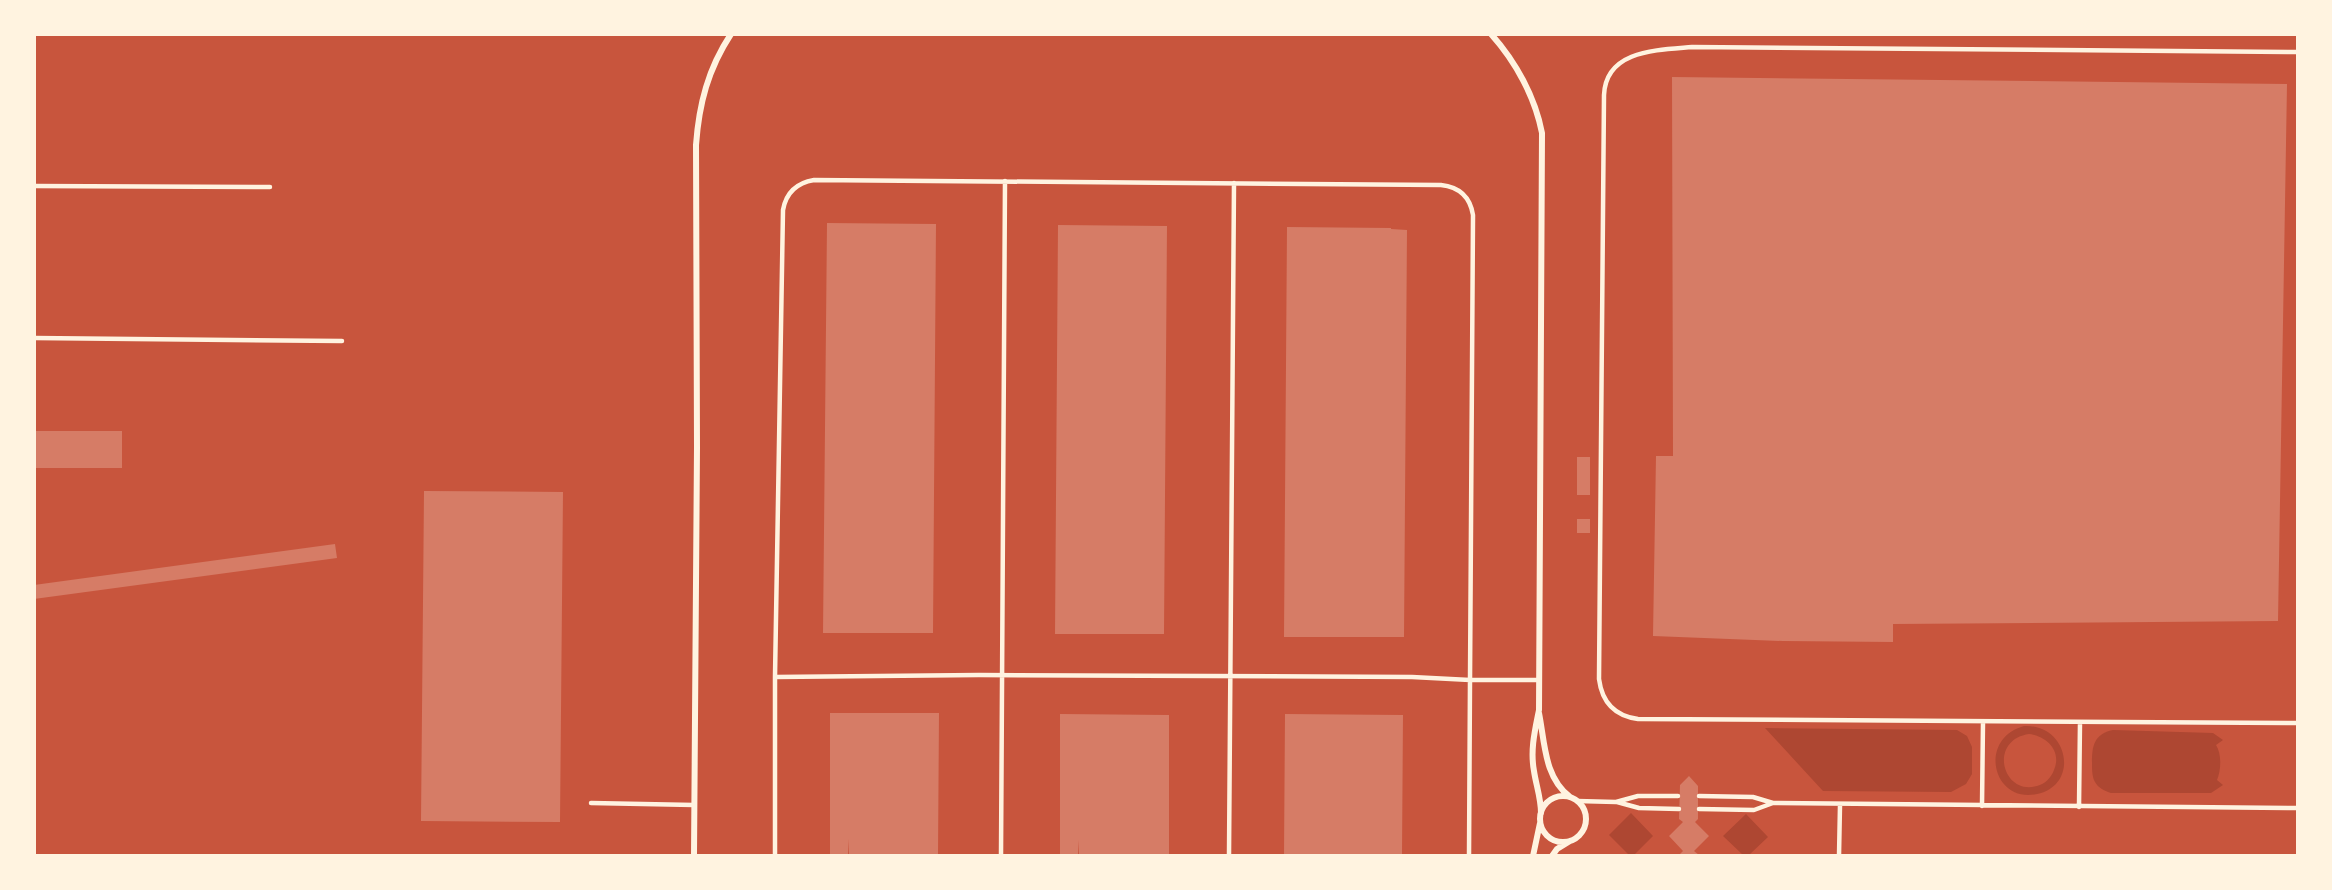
<svg xmlns="http://www.w3.org/2000/svg" width="2332" height="890" font-family="'Times New Roman',serif">
	<style>
		.green { fill: #ae4732; fill-rule: evenodd }
		.building { fill: #d67c66 }
		.lines { fill: none; stroke-linecap: round; stroke-linejoin: round }
		.service { stroke: #fff3e0; stroke-width: 4.5 }
		.minor { stroke: #fff3e0; stroke-width: 6 }
	</style>
	<rect width="100%" height="100%" fill="#c8553d"/>
	<path class="green" d="M 2024,726 C 2069,724 2080,785 2037,794 C 1993,804 1977,739 2024,726 ZM 2029,734 C 2047,736 2062,751 2054,770 C 2051,778 2045,784 2037,786 C 2002,796 1988,740 2029,734 Z
		M 1765,728 L 1957,730 L 1967,736 L 1972,747 L 1972,774 L 1966,784 L 1951,792 L 1823,791 Z
		M 2113,730 L 2213,733 L 2223,740 L 2216,745 C 2222,754 2221,771 2217,780 L 2223,785 L 2211,793 L 2111,793 C 2105,791 2098,788 2095,782 C 2092,777 2092,769 2092,763 C 2092,746 2094,734 2113,730 Z
		M 1631,813 L 1653,836 L 1634,855 L 1629,855 L 1609,835 Z
		M 1746,814 L 1768,837 L 1749,855 L 1743,855 L 1723,836 Z"/>
	<path class="building" d="M 1672,77 L 2287,84 L 2278,621 L 1893,624 L 1893,642 L 1783,641 L 1653,636 L 1656,456 L 1673,456 Z
		M 827,223 L 936,224 L 933,633 L 823,633 Z
		M 1058,225 L 1167,226 L 1164,634 L 1055,634 Z
		M 1287,227 L 1391,228 L 1391,229 L 1407,230 L 1404,637 L 1284,637 Z
		M 34,431 L 122,431 L 122,468 L 34,468 Z
		M 1577,457 L 1590,457 L 1590,495 L 1577,495 Z
		M 424,491 L 563,492 L 560,822 L 421,821 Z
		M 1577,519 L 1590,519 L 1590,533 L 1577,533 Z
		M 335,544 L 337,558 L 34,599 L 34,585 Z
		M 830,713 L 939,713 L 938,855 L 849,855 L 848,839 L 848,855 L 830,855 Z
		M 1060,714 L 1169,715 L 1169,855 L 1079,855 L 1078,840 L 1078,855 L 1060,855 Z
		M 1285,714 L 1403,715 L 1402,855 L 1284,855 Z
		M 1689,776 L 1698,786 L 1698,819 L 1695,822 L 1709,836 L 1694,851 L 1699,855 L 1679,855 L 1683,851 L 1669,836 L 1683,822 L 1679,819 L 1680,785 Z"/>
	<g class="lines">
		<path class="service" d="M 2298,52 L 1692,47 C 1657,50 1606,50 1604,95 L 1599,679 C 1602,702 1615,716 1638,719 L 2298,723
			M 814,180 L 1441,185 C 1459,187 1470,196 1473,215 L 1470,680 L 1412,677 L 979,675 L 775,677 L 783,210 C 786,193 796,183 814,180 Z
			M 34,186 L 270,187
			M 34,338 L 342,341
			M 1699,796 L 1753,797 L 1773,803
			M 1577,801 L 1616,802 L 1638,796 L 1678,796
			M 1617,802 L 1639,808 L 1679,809
			M 591,803 L 694,805
			M 1982,806 L 1983,722
			M 2079,807 L 2080,722
			M 1699,809 L 1754,810 L 1773,803 L 2298,808
			M 775,856 L 775,677
			M 1001,856 L 1005,181
			M 1229,856 L 1234,183
			M 1469,856 L 1470,680 L 1539,680
			M 1839,856 L 1840,805"/>
		<path class="minor" d="M 1491,34 C 1516,62 1535,97 1542,133 L 1539,710 C 1535,730 1530,750 1534,771 C 1536,785 1541,798 1541,813
			M 1539,713 C 1545,743 1544,777 1570,797
			M1540 819a23 23 0 1 1 46 0a23 23 0 1 1-46 0Z
			M 694,856 L 697,447 L 696,145 C 699,104 708,69 731,34
			M 1533,856 L 1540,823
			M 1552,856 L 1557,849 L 1570,841"/>
	</g>
	<rect width="2332" height="890" fill="none" stroke="#fff3e0" stroke-width="72"/>
</svg>
